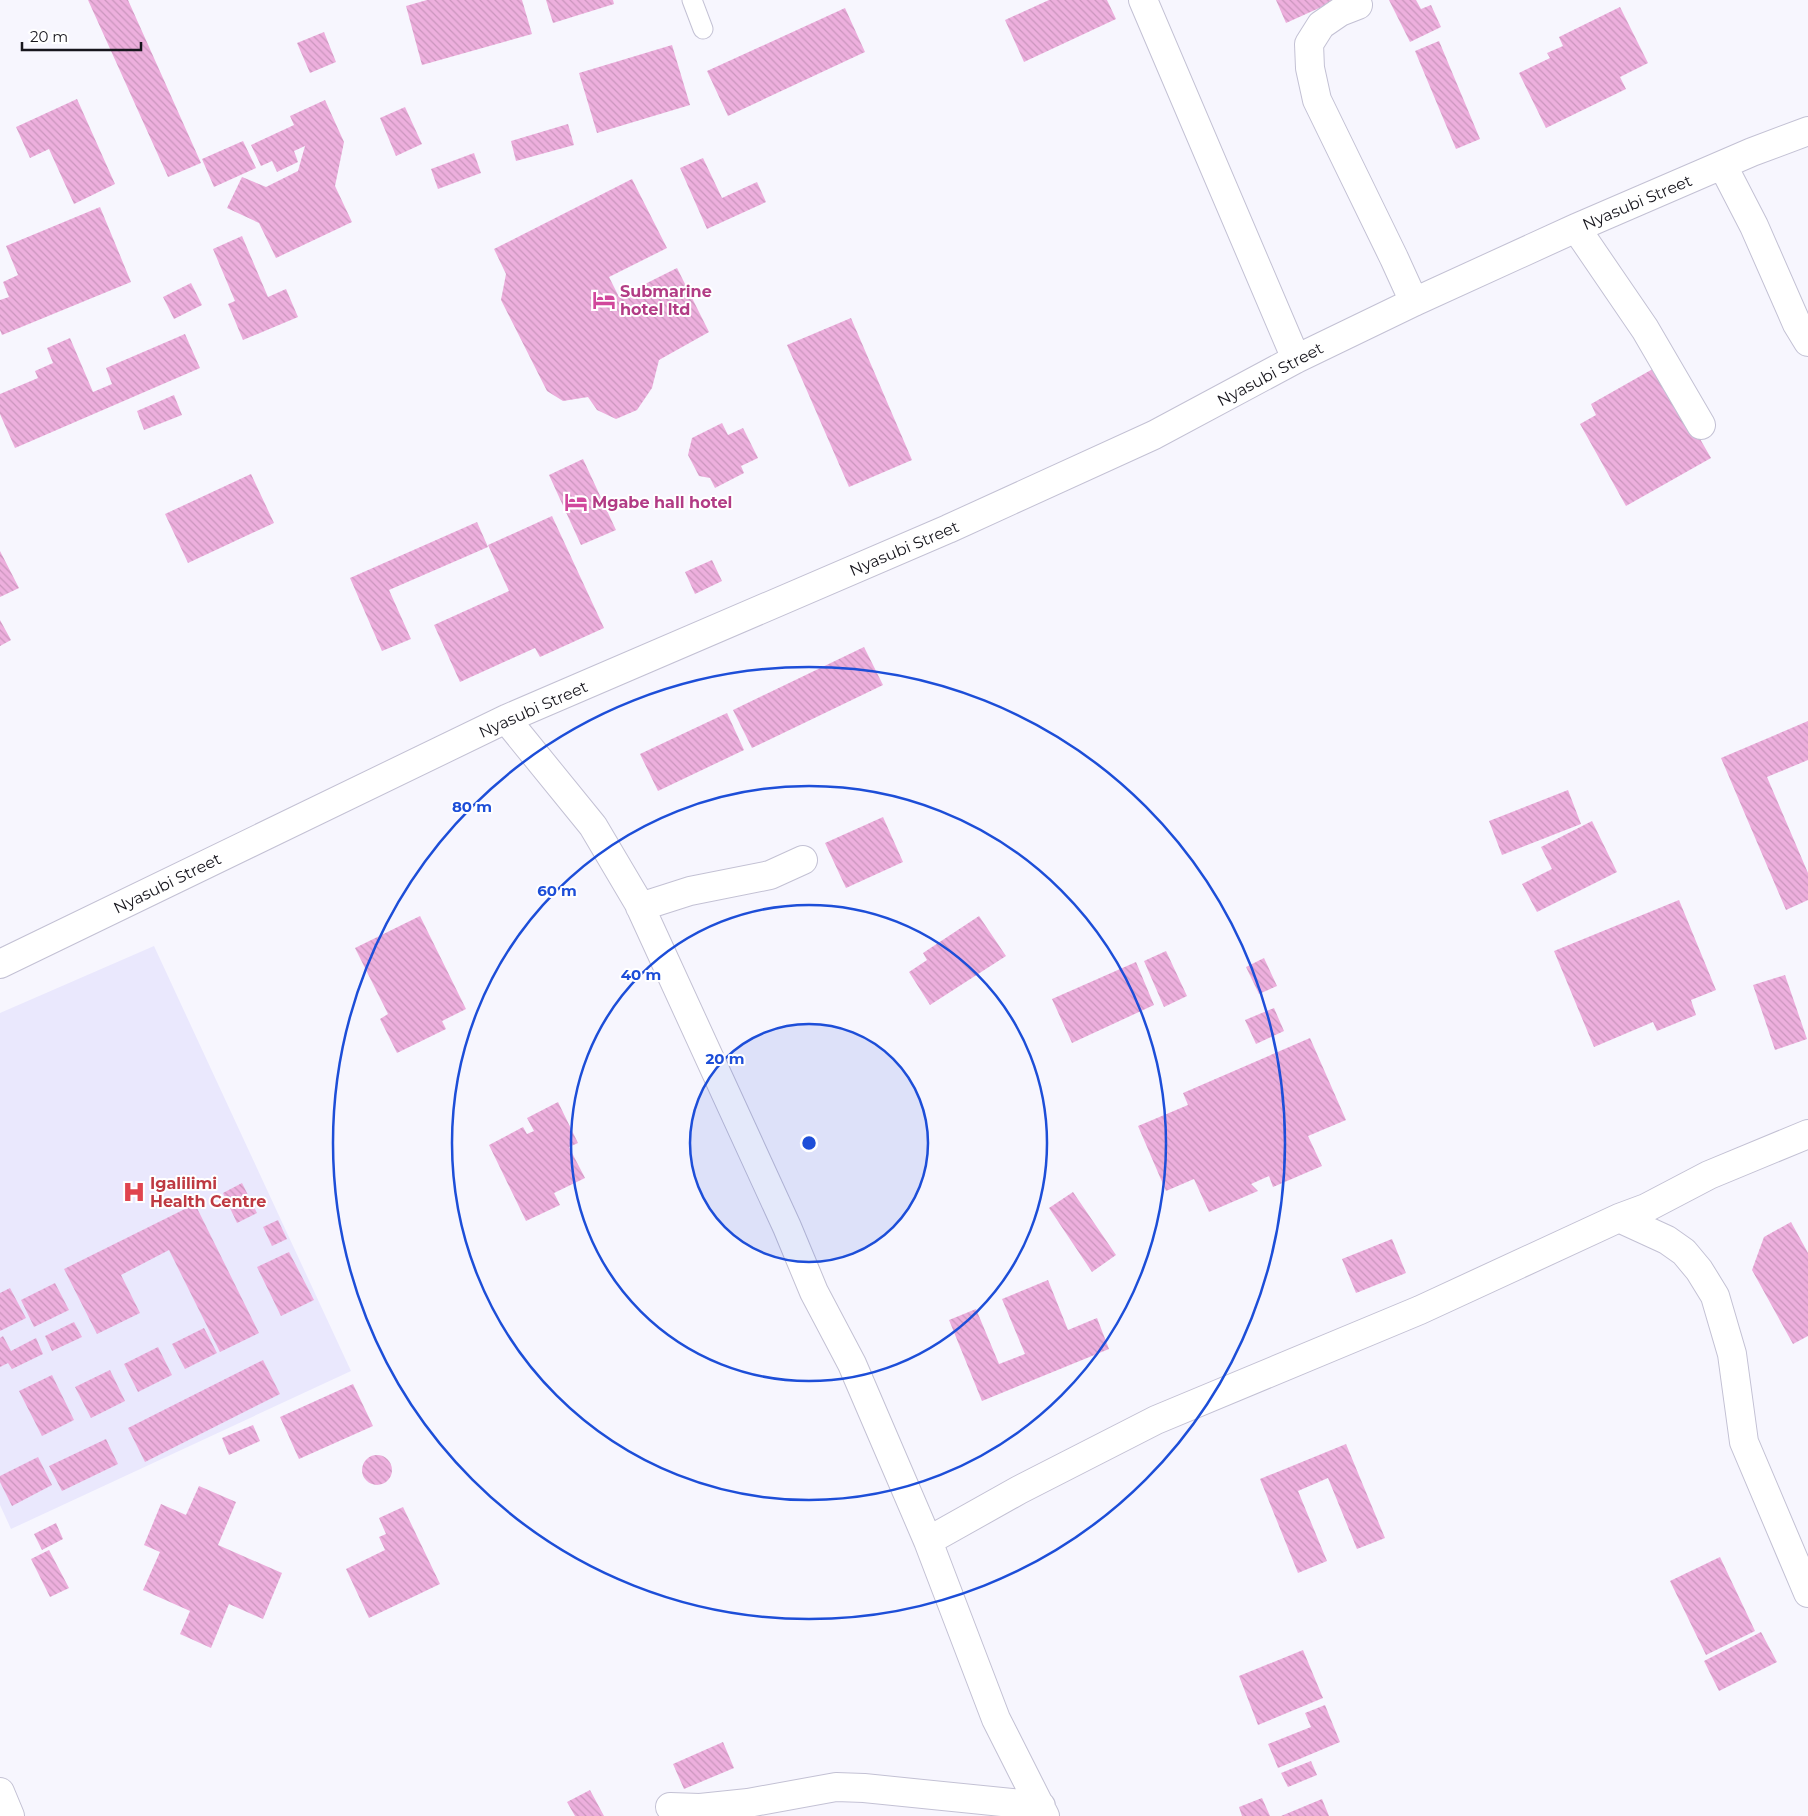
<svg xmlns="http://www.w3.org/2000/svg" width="1808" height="1816" font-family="Montserrat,sans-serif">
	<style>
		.built { fill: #eae8fd }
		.building { fill: url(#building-back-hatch) }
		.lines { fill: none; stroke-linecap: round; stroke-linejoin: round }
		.lane-casing { stroke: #c3c1d4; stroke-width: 21 }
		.street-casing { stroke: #c3c1d4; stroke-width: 30 }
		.secondary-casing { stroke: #c3c1d4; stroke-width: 30 }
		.lane { stroke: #fff; stroke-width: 19 }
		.street { stroke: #fff; stroke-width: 28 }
		.secondary { stroke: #fff; stroke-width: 28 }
		.ring { fill: none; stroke: #1d4ed8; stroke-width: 2.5 }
		.labels { text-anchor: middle; stroke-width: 4; stroke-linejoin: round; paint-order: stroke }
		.street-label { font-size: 16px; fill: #17161d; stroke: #fff }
		.hotel-label { font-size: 16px; font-weight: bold; fill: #b23c85; stroke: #fff; text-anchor: start }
		.health-label { font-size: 16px; font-weight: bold; fill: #be3a42; stroke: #fff; text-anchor: start }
		.centre { fill: #1d4ed8; stroke: #fff; stroke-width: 2.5 }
		.ring-label { font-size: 15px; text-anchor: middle; font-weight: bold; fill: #1d4ed8; stroke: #fff; stroke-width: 4; stroke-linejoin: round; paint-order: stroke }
	</style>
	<defs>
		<pattern id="building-back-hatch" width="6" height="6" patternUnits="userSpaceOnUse" patternTransform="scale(1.25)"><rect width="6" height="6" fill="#edafdd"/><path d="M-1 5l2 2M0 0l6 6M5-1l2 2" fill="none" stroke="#ca96bd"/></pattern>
	</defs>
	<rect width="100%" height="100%" fill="#f7f6fe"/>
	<path class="built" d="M 154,946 L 351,1371 L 11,1529 L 0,1505 L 0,1013 Z"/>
	<path class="building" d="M 88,0 L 128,0 L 201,163 L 168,177 Z
		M 427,0 L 522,0 L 532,34 L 422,65 L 406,6 Z
		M 546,0 L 613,0 L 614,4 L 553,23 Z
		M 1049,0 L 1107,0 L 1116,19 L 1024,62 L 1005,20 Z
		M 1276,0 L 1337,0 L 1286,23 Z
		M 1389,0 L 1416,0 L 1421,9 L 1431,5 L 1441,27 L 1410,42 Z
		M 1620,7 L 1648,63 L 1620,77 L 1626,89 L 1546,128 L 1519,73 L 1550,58 L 1547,53 L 1563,46 L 1559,37 Z
		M 845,8 L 865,52 L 728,116 L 707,71 Z
		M 324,32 L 336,62 L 310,73 L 297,43 Z
		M 1439,41 L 1480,139 L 1456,149 L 1415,51 Z
		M 672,45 L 690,105 L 597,133 L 579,73 Z
		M 77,99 L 115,184 L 74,204 L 49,149 L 30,158 L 16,127 Z
		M 325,100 L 344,142 L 335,186 L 352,222 L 276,258 L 259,223 L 227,208 L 242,177 L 266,187 L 298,171 L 305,146 L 294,151 L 298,162 L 277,172 L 272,161 L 261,166 L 251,145 L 294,125 L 290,116 Z
		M 405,107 L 422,144 L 396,156 L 380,118 Z
		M 568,124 L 574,145 L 516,161 L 511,141 Z
		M 243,141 L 256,168 L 214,187 L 202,159 Z
		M 474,153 L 481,173 L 438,189 L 431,169 Z
		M 703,158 L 722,198 L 757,182 L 766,202 L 707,229 L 680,168 Z
		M 632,179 L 667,248 L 609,277 L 619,297 L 677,268 L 709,332 L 659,360 L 652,388 L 637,410 L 616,419 L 597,410 L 588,397 L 563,401 L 547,391 L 501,300 L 506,274 L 494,249 Z
		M 100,207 L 131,282 L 2,335 L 0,330 L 0,300 L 9,297 L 3,282 L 18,275 L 6,246 Z
		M 242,236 L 268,297 L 286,289 L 298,317 L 243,340 L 228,304 L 235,301 L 213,249 Z
		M 191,283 L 202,305 L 174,319 L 163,297 Z
		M 851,318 L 912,460 L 849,487 L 787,345 Z
		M 185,334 L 200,368 L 15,448 L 0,414 L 0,394 L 38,378 L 35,371 L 53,363 L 47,348 L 70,338 L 93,392 L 112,384 L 106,368 Z
		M 1658,366 L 1711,458 L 1626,506 L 1580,424 L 1596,415 L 1591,404 Z
		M 174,395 L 182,415 L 144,430 L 137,411 Z
		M 722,423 L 728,435 L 743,428 L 758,458 L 741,466 L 744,473 L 715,488 L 710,478 L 699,476 L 688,455 L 692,438 Z
		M 583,459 L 616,530 L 581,545 L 549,475 Z
		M 251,474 L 274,523 L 188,563 L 165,514 Z
		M 552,516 L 604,628 L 540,657 L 535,648 L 460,682 L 434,625 L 509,591 L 488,545 Z
		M 477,522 L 488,547 L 389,590 L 411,639 L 382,651 L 350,578 Z
		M 0,551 L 19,588 L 0,597 Z
		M 712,560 L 722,581 L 695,594 L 685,572 Z
		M 0,620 L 11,640 L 0,646 Z
		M 864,647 L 883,685 L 752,748 L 733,710 Z
		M 727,713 L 744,750 L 658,791 L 640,754 Z
		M 1808,721 L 1808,760 L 1767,777 L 1808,873 L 1808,900 L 1786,910 L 1721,758 Z
		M 1568,790 L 1581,824 L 1502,855 L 1489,821 Z
		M 883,817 L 903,862 L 846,888 L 825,843 Z
		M 1592,821 L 1617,872 L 1537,912 L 1522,884 L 1552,869 L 1541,847 Z
		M 1679,900 L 1716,990 L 1691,1000 L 1696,1015 L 1657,1031 L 1653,1022 L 1594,1047 L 1554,951 Z
		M 420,916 L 466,1009 L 442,1021 L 446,1029 L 397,1053 L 380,1019 L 388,1014 L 355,948 Z
		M 979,916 L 1006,956 L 930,1005 L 909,972 L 927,960 L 923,953 Z
		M 1166,951 L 1187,996 L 1164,1007 L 1144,961 Z
		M 1264,958 L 1277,986 L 1259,994 L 1246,967 Z
		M 1136,962 L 1154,1005 L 1072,1043 L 1052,999 Z
		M 1785,975 L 1807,1039 L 1775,1050 L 1753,985 Z
		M 1274,1008 L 1284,1031 L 1256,1044 L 1245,1020 Z
		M 1310,1038 L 1346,1120 L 1308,1136 L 1322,1166 L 1273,1187 L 1269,1176 L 1251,1184 L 1258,1191 L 1209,1212 L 1194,1179 L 1166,1191 L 1138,1126 L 1188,1105 L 1183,1093 Z
		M 558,1102 L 578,1143 L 569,1147 L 585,1178 L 554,1193 L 560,1205 L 526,1221 L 489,1145 L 523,1127 L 527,1134 L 534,1131 L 527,1118 Z
		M 242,1183 L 257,1213 L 237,1223 L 223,1193 Z
		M 1073,1192 L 1116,1255 L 1092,1272 L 1049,1208 Z
		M 195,1204 L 259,1333 L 220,1352 L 169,1250 L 121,1275 L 140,1313 L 97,1334 L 64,1269 Z
		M 278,1220 L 287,1239 L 272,1246 L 263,1227 Z
		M 1791,1222 L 1808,1253 L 1808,1336 L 1793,1344 L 1752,1270 L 1764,1237 Z
		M 1392,1239 L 1406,1273 L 1356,1293 L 1342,1259 Z
		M 289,1252 L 314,1300 L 281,1316 L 257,1267 Z
		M 1048,1280 L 1068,1330 L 1097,1318 L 1109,1349 L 982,1401 L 949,1320 L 976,1309 L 999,1364 L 1025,1354 L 1002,1299 Z
		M 55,1283 L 69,1310 L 34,1327 L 21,1300 Z
		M 10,1288 L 26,1318 L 0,1331 L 0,1293 Z
		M 74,1322 L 82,1337 L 52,1351 L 45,1336 Z
		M 204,1328 L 217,1353 L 185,1369 L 172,1344 Z
		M 3,1336 L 11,1351 L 36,1338 L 43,1354 L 12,1369 L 8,1363 L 0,1367 L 0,1338 Z
		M 158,1347 L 172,1375 L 138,1392 L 124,1364 Z
		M 263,1360 L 280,1394 L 145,1462 L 128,1428 Z
		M 110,1370 L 125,1401 L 91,1418 L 75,1387 Z
		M 52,1375 L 74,1420 L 42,1436 L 19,1391 Z
		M 353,1384 L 373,1426 L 299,1459 L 280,1417 Z
		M 253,1425 L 260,1441 L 229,1455 L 222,1438 Z
		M 106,1439 L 118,1464 L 62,1491 L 49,1466 Z
		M 1346,1444 L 1385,1538 L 1357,1549 L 1328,1478 L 1298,1491 L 1327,1561 L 1298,1573 L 1260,1479 Z
		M362 1470a15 15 0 1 1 30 0a15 15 0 1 1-30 0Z
		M 38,1457 L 52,1485 L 12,1506 L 0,1482 L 0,1476 Z
		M 199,1486 L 236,1502 L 218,1545 L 282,1573 L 263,1619 L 229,1604 L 211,1648 L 180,1634 L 190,1611 L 143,1590 L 160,1552 L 144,1545 L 161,1504 L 186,1515 Z
		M 403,1507 L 440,1584 L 369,1618 L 346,1569 L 385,1550 L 379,1537 L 386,1534 L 379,1518 Z
		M 56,1523 L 63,1539 L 42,1550 L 34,1534 Z
		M 49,1550 L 69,1588 L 50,1597 L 31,1559 Z
		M 1720,1557 L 1755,1631 L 1706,1655 L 1670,1581 Z
		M 1761,1632 L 1777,1662 L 1719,1691 L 1704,1661 Z
		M 1303,1650 L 1323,1698 L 1258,1725 L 1239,1676 Z
		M 1325,1705 L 1340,1742 L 1278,1768 L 1268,1744 L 1311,1727 L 1305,1713 Z
		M 723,1742 L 734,1768 L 684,1789 L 673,1764 Z
		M 1311,1761 L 1317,1775 L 1288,1787 L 1281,1773 Z
		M 590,1790 L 604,1816 L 575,1816 L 567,1802 Z
		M 1262,1798 L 1270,1816 L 1242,1816 L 1239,1807 Z
		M 1322,1799 L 1329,1816 L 1281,1816 Z"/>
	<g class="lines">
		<defs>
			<path id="lane" d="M 692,0 L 703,29"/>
			<path id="street" d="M 1143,0 L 1296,359
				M 1358,5 L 1340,12 L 1321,25 L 1309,44 L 1310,68 L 1317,100 L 1394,258 L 1414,302
				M 1723,166 L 1754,226 L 1797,324 L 1808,342
				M 1576,228 L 1645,329 L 1701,425
				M 506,719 L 593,826 L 638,902 L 787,1227 L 814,1292 L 852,1364 L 928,1541 L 996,1719 L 1045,1816
				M 640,907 L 690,891 L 770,875 L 803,860
				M 0,964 L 506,719 L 948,529 L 1154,435 L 1296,359 L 1414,302 L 1576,228 L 1752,152 L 1808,131
				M 1619,1218 L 1667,1240 L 1684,1252 L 1699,1270 L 1715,1296 L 1732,1354 L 1744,1442 L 1808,1593
				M 928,1541 L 1019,1490 L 1156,1420 L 1420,1310 L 1619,1218 L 1646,1208 L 1709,1175 L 1808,1134
				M 670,1807 L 700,1808 L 748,1803 L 836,1787 L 864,1788 L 1041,1806"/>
			<path id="secondary" d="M 0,1792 L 10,1816"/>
		</defs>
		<use href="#lane" class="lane-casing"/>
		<use href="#street" class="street-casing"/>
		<use href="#secondary" class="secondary-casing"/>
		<use href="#lane" class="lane"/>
		<use href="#street" class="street"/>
		<use href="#secondary" class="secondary"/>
	</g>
	<circle cx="809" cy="1143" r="119" fill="#1d4ed8" fill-opacity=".12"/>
	<g class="ring">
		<circle cx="809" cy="1143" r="119"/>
		<circle cx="809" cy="1143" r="238"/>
		<circle cx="809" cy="1143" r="357"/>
		<circle cx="809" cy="1143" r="476"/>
	</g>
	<defs>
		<symbol id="hotel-bare" viewBox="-9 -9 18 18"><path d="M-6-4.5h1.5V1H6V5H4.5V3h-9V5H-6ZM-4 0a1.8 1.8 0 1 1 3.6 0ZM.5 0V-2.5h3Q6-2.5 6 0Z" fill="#d1479c" stroke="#fff" stroke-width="2.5" paint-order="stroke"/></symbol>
		<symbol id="hospital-bare" viewBox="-9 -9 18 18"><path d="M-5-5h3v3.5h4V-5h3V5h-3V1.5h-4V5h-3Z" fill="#e0444e" stroke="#fff" stroke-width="2.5" paint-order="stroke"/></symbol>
	</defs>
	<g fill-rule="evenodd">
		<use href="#hotel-bare" x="588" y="284" width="32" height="32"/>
		<use href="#hotel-bare" x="560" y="486" width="32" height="32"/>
		<use href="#hospital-bare" x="118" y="1176" width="32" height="32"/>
	</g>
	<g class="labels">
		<g class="street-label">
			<text transform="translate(1637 202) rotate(-23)" y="6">Nyasubi Street</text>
			<text transform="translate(1270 374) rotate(-28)" y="6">Nyasubi Street</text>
			<text transform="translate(904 548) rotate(-23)" y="6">Nyasubi Street</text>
			<text transform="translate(533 709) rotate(-24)" y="6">Nyasubi Street</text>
			<text transform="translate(167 883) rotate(-26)" y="6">Nyasubi Street</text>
		</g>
		<g class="hotel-label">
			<text x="620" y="297">Submarine<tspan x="620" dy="18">hotel ltd</tspan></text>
			<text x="592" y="508">Mgabe hall hotel</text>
		</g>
		<g class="health-label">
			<text x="150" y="1189">Igalilimi<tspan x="150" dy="18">Health Centre</tspan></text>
		</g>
	</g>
	<circle cx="809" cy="1143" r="8" class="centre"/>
	<g class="ring-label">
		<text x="472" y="812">80 m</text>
		<text x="557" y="896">60 m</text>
		<text x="641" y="980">40 m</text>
		<text x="725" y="1064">20 m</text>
	</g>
	<path d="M22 42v8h119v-8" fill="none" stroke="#17161d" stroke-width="2.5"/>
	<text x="30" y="42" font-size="15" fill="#17161d" stroke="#ffffff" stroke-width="4" paint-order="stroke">20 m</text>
</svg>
